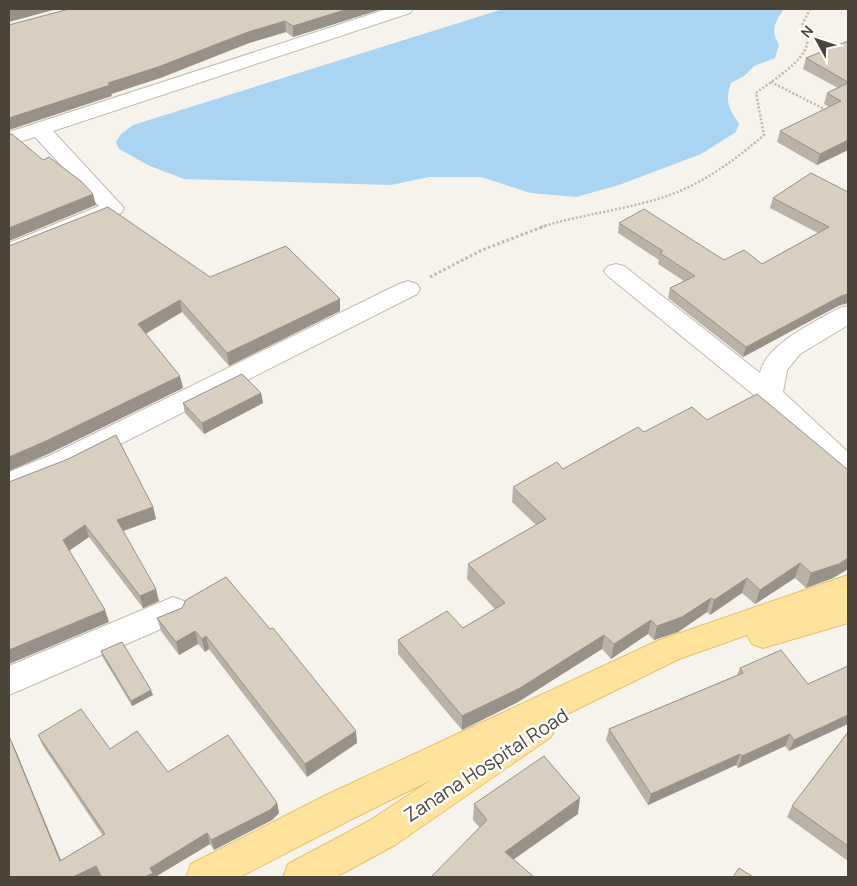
<svg xmlns="http://www.w3.org/2000/svg" width="857" height="886" font-family="Manrope,sans-serif">
	<style>
		.water { fill: #a9d4f2 }
		.lines { fill: none; stroke-linecap: round; stroke-linejoin: round }
		.minor-casing { stroke: #c2bbae; stroke-width: 2 }
		.primary-casing { stroke: #e6c16a; stroke-width: 2 }
		.path-far1 { stroke: #c4b79f; stroke-width: 2.5; stroke-dasharray: 2 2; stroke-linecap: butt }
		.path { stroke: #c4b79f; stroke-width: 3; stroke-dasharray: 2.5 2.5; stroke-linecap: butt }
		.minor { fill: #fff; fill-rule: evenodd }
		.primary { fill: #ffe39c; fill-rule: evenodd }
		.wall { fill: #bab2a6 }
		.shaded-wall { fill: #979187 }
		.building { fill: #d8cfc1; stroke: #979187 }
		.labels { text-anchor: middle; stroke-width: 5; stroke-linejoin: round; paint-order: stroke }
		.near-street-label { font-size: 19px; fill: #4b4439; stroke: #fff }
	</style>
	<rect width="100%" height="100%" fill="#f6f3ec"/>
	<path class="water" d="M 503,9 L 783,10 C 775,22 770,31 779,45 L 775,58 L 754,66 L 744,76 L 731,83 C 725,102 728,107 739,124 L 736,132 L 701,154 L 619,185 L 576,197 L 531,193 L 481,177 L 429,177 L 391,185 L 184,179 L 150,166 L 119,149 L 116,142 L 121,134 L 133,125 Z"/>
	<g class="lines">
		<defs>
			<path id="minor" d="M 387,9 L 413,9 L 410,13 L 53,131 L 124,208 L 121,213 L 9,258 L 9,243 L 99,206 L 35,137 L 9,145 L 9,132 Z
				M 616,264 L 624,266 L 760,373 C 766,344 815,322 839,308 L 848,306 L 848,325 L 800,354 L 787,370 L 783,392 L 848,452 L 848,478 L 838,475 L 760,400 L 608,276 L 604,271 L 608,266 Z
				M 408,281 L 417,284 L 420,289 L 417,294 L 71,469 L 9,494 L 9,472 L 51,455 L 399,284 Z
				M 173,597 L 184,601 L 189,610 L 184,619 L 9,695 L 9,666 Z"/>
			<path id="primary" d="M 848,575 L 848,623 L 763,648 L 752,644 L 747,635 L 679,659 L 553,721 L 556,727 L 551,737 L 395,845 L 336,877 L 283,877 L 288,864 L 369,821 L 431,780 L 350,820 L 240,877 L 186,877 L 191,864 L 324,796 L 657,641 Z"/>
		</defs>
		<use href="#minor" class="minor-casing"/>
		<use href="#primary" class="primary-casing"/>
		<path class="path-far1" d="M 771,82 L 828,111
			M 541,227 C 582,214 626,210 667,196 C 704,183 735,160 764,135 L 756,93 C 770,82 804,62 807,44 C 808,37 805,31 802,25 L 810,9"/>
		<path class="path" d="M 430,277 L 482,250 L 545,226"/>
		<use href="#minor" class="minor"/>
		<use href="#primary" class="primary"/>
	</g>
	<path class="wall" d="M 382,9 L 293,37 L 286,32 L 249,43 L 160,78 L 111,94 L 112,96 L 9,25 Z
		M 848,41 L 848,150 L 817,165 L 777,142 L 780,131 L 829,107 L 824,104 L 827,93 L 838,88 L 803,69 L 806,58 Z
		M 848,192 L 838,306 L 743,357 L 668,298 L 670,288 L 684,281 L 658,264 L 659,260 L 618,233 L 619,223 L 724,260 L 762,264 L 818,233 L 770,208 L 773,198 Z
		M 9,246 L 210,277 L 340,311 L 229,366 L 182,312 L 146,334 L 183,388 L 50,453 L 9,471 Z
		M 261,393 L 263,403 L 204,434 L 185,413 L 183,403 Z
		M 707,420 L 847,469 L 848,468 L 848,569 L 833,578 L 806,588 L 795,578 L 755,604 L 742,593 L 710,615 L 707,612 L 678,632 L 654,640 L 648,634 L 611,659 L 602,649 L 518,702 L 462,730 L 398,654 L 398,640 L 463,628 L 495,609 L 467,579 L 468,564 L 536,525 L 512,502 L 513,487 L 563,469 L 644,432 Z
		M 9,482 L 153,507 L 156,519 L 123,531 L 159,601 L 143,608 L 89,537 L 69,551 L 109,622 Z
		M 182,608 L 357,743 L 307,777 L 209,649 L 205,652 L 198,644 L 179,655 L 161,631 L 157,618 Z
		M 101,651 L 153,695 L 132,706 L 102,656 Z
		M 848,666 L 848,724 L 789,751 L 785,746 L 738,768 L 736,765 L 648,805 L 606,740 L 609,729 L 737,675 L 740,668 L 808,684 Z
		M 848,732 L 848,861 L 787,817 L 792,806 Z
		M 38,735 L 110,749 L 168,772 L 277,803 L 279,813 L 272,820 L 214,850 L 210,844 L 155,877 L 101,877 L 100,876 L 97,877 L 9,877 L 9,736 L 61,860 L 103,836 L 43,746 Z
		M 474,804 L 578,814 L 480,828 L 473,820 Z"/>
	<path class="shaded-wall" d="M 15,9 L 57,9 L 9,22 L 9,10 Z
		M 348,9 L 382,9 L 293,37 L 293,26 Z
		M 285,21 L 286,32 L 249,43 L 160,78 L 111,94 L 112,96 L 9,130 L 9,118 L 248,32 Z
		M 848,140 L 848,150 L 817,165 L 820,154 Z
		M 93,194 L 96,205 L 9,241 L 9,228 Z
		M 848,294 L 848,303 L 838,306 L 743,357 L 746,347 L 841,296 Z
		M 340,299 L 340,311 L 229,366 L 227,353 Z
		M 180,300 L 182,312 L 141,336 L 138,324 Z
		M 180,376 L 183,388 L 50,453 L 9,471 L 9,457 Z
		M 261,393 L 263,403 L 204,434 L 202,423 Z
		M 153,507 L 156,519 L 120,532 L 117,520 Z
		M 85,525 L 89,537 L 67,552 L 63,540 Z
		M 848,558 L 848,569 L 833,578 L 806,588 L 811,573 Z
		M 800,563 L 795,578 L 755,604 L 760,590 Z
		M 747,578 L 742,593 L 710,615 L 714,600 Z
		M 156,589 L 159,601 L 143,608 L 140,596 Z
		M 711,598 L 707,612 L 678,632 L 654,640 L 657,626 Z
		M 105,610 L 109,622 L 9,664 L 9,650 Z
		M 651,620 L 648,634 L 611,659 L 614,644 Z
		M 195,631 L 198,644 L 179,655 L 176,642 Z
		M 604,635 L 602,649 L 518,702 L 462,730 L 462,716 Z
		M 206,636 L 209,649 L 205,652 L 202,639 Z
		M 151,690 L 153,695 L 132,706 L 131,701 Z
		M 848,715 L 848,724 L 789,751 L 794,740 Z
		M 356,731 L 357,743 L 307,777 L 305,764 Z
		M 790,734 L 785,746 L 738,768 L 742,756 Z
		M 9,736 L 16,751 L 65,871 L 60,861 Z
		M 740,754 L 736,765 L 648,805 L 651,794 Z
		M 580,798 L 578,814 L 503,867 L 505,852 Z
		M 277,803 L 279,813 L 272,820 L 214,850 L 211,840 Z
		M 207,833 L 210,844 L 155,877 L 145,877 L 150,868 Z
		M 96,866 L 100,876 L 97,877 L 73,877 Z"/>
	<path class="building" d="M 69,9 L 348,9 L 293,26 L 285,21 L 248,32 L 158,67 L 108,83 L 110,85 L 9,118 L 9,25 Z
		M 848,41 L 848,82 L 806,58 Z
		M 848,83 L 848,140 L 820,154 L 780,131 L 841,101 L 827,93 Z
		M 9,134 L 12,134 L 43,160 L 49,157 L 82,182 L 93,194 L 9,228 Z
		M 811,173 L 848,192 L 848,294 L 841,296 L 746,347 L 670,288 L 695,276 L 660,253 L 663,251 L 619,223 L 644,209 L 724,260 L 744,250 L 762,264 L 829,227 L 773,198 Z
		M 108,207 L 210,277 L 286,246 L 340,299 L 227,353 L 180,300 L 138,324 L 180,376 L 46,441 L 9,457 L 9,246 Z
		M 242,374 L 261,393 L 202,423 L 183,403 Z
		M 757,394 L 847,469 L 848,468 L 848,558 L 839,564 L 811,573 L 800,563 L 760,590 L 747,578 L 714,600 L 711,598 L 682,617 L 657,626 L 651,620 L 614,644 L 604,635 L 520,688 L 462,716 L 398,640 L 447,611 L 463,628 L 505,603 L 468,564 L 546,519 L 513,487 L 557,462 L 563,469 L 638,427 L 644,432 L 692,407 L 707,420 Z
		M 116,435 L 153,507 L 117,520 L 156,589 L 140,596 L 85,525 L 63,540 L 105,610 L 9,650 L 9,482 L 68,459 Z
		M 226,577 L 270,629 L 273,628 L 356,731 L 305,764 L 206,636 L 202,639 L 195,631 L 176,642 L 157,618 L 182,608 L 186,600 Z
		M 122,642 L 151,690 L 131,701 L 101,651 Z
		M 781,650 L 808,684 L 848,666 L 848,715 L 794,740 L 790,734 L 742,756 L 740,754 L 651,794 L 609,729 L 743,673 L 740,668 Z
		M 81,709 L 110,749 L 137,731 L 168,772 L 228,735 L 277,803 L 270,810 L 211,840 L 207,833 L 150,868 L 153,873 L 145,877 L 102,877 L 96,866 L 73,877 L 9,877 L 9,736 L 60,861 L 105,834 L 38,735 Z
		M 848,732 L 848,846 L 792,806 Z
		M 544,756 L 580,798 L 505,852 L 534,877 L 431,877 L 487,820 L 474,804 Z
		M 739,868 L 753,877 L 733,877 Z"/>
	<g class="labels">
		<g class="near-street-label">
			<text transform="translate(486 765) rotate(-33)" y="7">Zanana Hospital Road</text>
		</g>
	</g>
	<rect width="857" height="886" fill="none" stroke="#4b4439" stroke-width="20"/>
	<g transform="translate(817 40) rotate(310)" stroke="#ffffff" stroke-width="4" paint-order="stroke">
	<path d="M0-4L9 19L0 12L-9 19Z" fill="#4b4439"/>
	<text y="-8" font-size="14" font-weight="bold" text-anchor="middle" fill="#4b4439">N</text>
	</g>
</svg>
